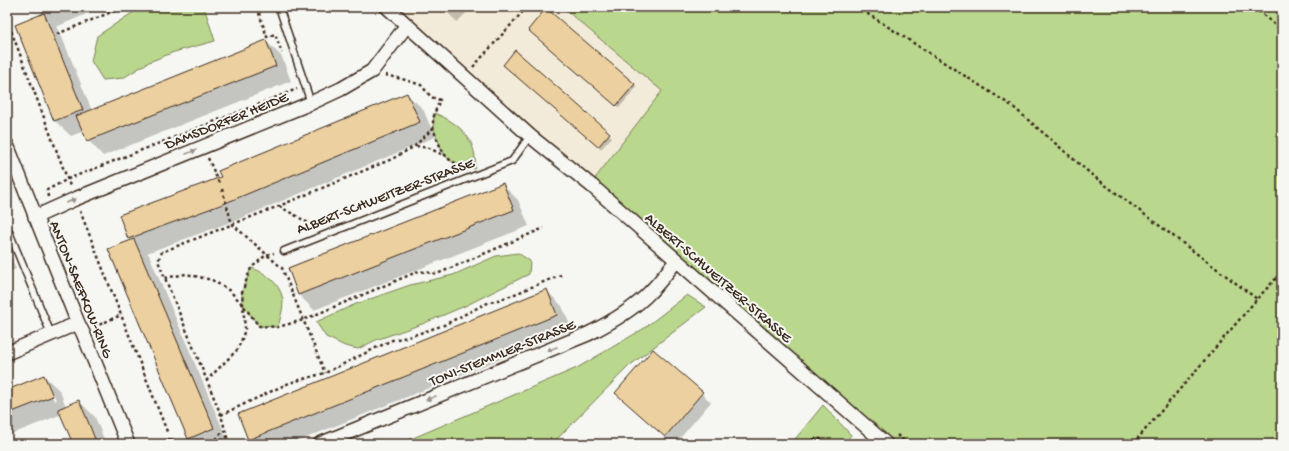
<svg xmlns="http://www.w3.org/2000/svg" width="1289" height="451" font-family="'Gochi Hand',sans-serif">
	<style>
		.built { fill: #f3ebd9 }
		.green { fill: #bad78e; stroke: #7a8056 }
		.shadow { fill: #0003; fill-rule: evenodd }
		.building { fill: #ecd0a0; stroke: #3b2a1e }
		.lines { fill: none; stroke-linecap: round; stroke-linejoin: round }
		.service-casing { stroke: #3b2a1e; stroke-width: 9 }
		.minor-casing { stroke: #3b2a1e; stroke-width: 16 }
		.path { stroke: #3b2a1e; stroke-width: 2.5; stroke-dasharray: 3 3; stroke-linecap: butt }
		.service { stroke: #f6f6f2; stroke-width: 6 }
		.minor { stroke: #f6f6f2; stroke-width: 13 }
		.oneway { fill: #989088 }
		.labels { text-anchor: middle; stroke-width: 4; stroke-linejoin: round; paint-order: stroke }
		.street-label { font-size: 15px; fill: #3b2a1e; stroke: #f6f6f2 }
	</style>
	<rect width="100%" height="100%" fill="#f6f6f2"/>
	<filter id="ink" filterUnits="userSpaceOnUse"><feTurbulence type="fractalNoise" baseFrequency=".025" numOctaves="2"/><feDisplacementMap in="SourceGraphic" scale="8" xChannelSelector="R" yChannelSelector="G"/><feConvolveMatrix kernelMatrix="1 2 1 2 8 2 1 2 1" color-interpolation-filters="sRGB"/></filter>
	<g filter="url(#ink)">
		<path class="built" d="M 387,7 L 562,7 L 662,91 L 596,177 L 592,186 Z"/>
		<path class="green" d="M 145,7 L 204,7 L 215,41 L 174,52 L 149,62 L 123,78 L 103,80 L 91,61 L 97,36 L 135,11 Z
			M 562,7 L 1282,7 L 1282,444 L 892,444 L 676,261 L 592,186 L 596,177 L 662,91 Z
			M 434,113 C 460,123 478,140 475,169 L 455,164 L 444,155 L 433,128 Z
			M 518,253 L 530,261 L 529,274 L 465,306 L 422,324 L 376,340 L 358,349 L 345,346 L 326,337 L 316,322 L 356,304 L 410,285 L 453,275 L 496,256 Z
			M 251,268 C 266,272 282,285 283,302 C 283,310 280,319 278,327 L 259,326 L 242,304 L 242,292 Z
			M 687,295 L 706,307 L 629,366 L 552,444 L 399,444 L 577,368 L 643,329 Z
			M 823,405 L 851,435 L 844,444 L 791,444 Z"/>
		<path class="shadow" d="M 38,7 L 103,7 L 56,27 L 59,30 L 92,111 L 266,41 L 282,57 L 291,81 L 103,156 L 88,140 L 84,131 L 71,136 L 55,121 L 17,25 L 43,14 Z
			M 442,7 L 472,7 L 457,22 Z
			M 532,33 L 634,84 L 637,87 L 619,108 Z
			M 515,52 L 612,137 L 601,149 L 507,67 Z
			M 407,94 L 423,109 L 435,137 L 239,219 L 147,253 L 149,255 L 229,444 L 195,444 L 189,438 L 131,241 L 129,239 L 120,216 L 222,178 Z
			M 502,184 L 518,200 L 529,226 L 314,310 L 299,295 L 289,269 Z
			M 7,246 L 16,269 L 7,273 Z
			M 547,291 L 562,306 L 572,330 L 291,444 L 254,444 L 249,439 Z
			M 7,321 L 10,329 L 7,330 Z
			M 653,351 L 711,402 L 675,444 L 660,444 L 666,437 L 616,393 Z
			M 44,376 L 60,391 L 66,407 L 79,401 L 95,417 L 106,444 L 74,444 L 62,414 L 7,436 L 7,391 ZM 51,393 L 53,393 L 56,400 L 54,401 Z"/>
		<path class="building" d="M 546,8 L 635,84 L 616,106 L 528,30 Z
			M 44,13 L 83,110 L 54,121 L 15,25 Z
			M 266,40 L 276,66 L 87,141 L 76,116 Z
			M 515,50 L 610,133 L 598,147 L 503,65 Z
			M 407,93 L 420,122 L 223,204 L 128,239 L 119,215 L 221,177 L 218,171 Z
			M 503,183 L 514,210 L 298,295 L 288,268 Z
			M 134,239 L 214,428 L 188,439 L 108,249 Z
			M 547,289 L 557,315 L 248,440 L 238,414 Z
			M 653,349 L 703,392 L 665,437 L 615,393 Z
			M 44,375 L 53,396 L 7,414 L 7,390 Z
			M 79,400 L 87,419 L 97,444 L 73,444 L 58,409 Z"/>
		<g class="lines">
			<defs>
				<path id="service" d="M 279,7 L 311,103
					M 7,227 L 51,334
					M 284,251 L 512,161 L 530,136
					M 166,444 L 172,443"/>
				<path id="minor" d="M 387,7 L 530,136 L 592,186 L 886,444
					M 7,145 L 78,323 L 83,333 L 128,444
					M 35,217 L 75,199 L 311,103 L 341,89 L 372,71 L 407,25
					M 7,353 L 78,323
					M 320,444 L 588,334 C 610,323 633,310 650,292 C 660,282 668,271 676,261"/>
			</defs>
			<use href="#service" class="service-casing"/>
			<use href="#minor" class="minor-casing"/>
			<path class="path" d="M 257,7 L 267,37 L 275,34 L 282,53
				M 857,7 L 1012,106 L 1092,175 L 1257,299
				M 1254,7 L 1282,31
				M 7,20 L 70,186
				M 57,34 L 124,7
				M 473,67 L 527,7
				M 385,75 L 402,79 L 421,85 L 431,97 L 440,100 C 437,107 433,115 433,124 C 433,129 435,134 437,139 C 445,158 447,161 467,167
				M 416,146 L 429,148 L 443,155
				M 208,158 L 219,183
				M 222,189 L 232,224 L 282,268 L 325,373
				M 48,197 L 47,190 L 68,179 L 297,89
				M 279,206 L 317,228
				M 80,211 L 168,434
				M 165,278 L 186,274 L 212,280 L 230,291 L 242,304 L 259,326 L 278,327 L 303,320 L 419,271 L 437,274 L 544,228
				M 94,327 L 121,315
				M 206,381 L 237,350 L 242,339 L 245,329 L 242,292 L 251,268 L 266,255 L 274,253
				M 221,415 L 289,383 L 325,373 L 392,340 L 408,337 L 444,325 L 485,304 L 510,296 L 563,274
				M 897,435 L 907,444
				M 212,444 L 224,430
				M 229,444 L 221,415 L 158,261 L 162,252 L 279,206 L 392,159 L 415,146 L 433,128
				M 802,444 L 818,438 L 829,444
				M 1133,444 L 1257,299 L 1282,272"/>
			<use href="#service" class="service"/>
			<use href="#minor" class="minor"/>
		</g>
		<defs><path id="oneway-solid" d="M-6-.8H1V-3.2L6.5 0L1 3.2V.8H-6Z"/></defs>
		<g class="oneway">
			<use href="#oneway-solid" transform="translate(191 152) rotate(-22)"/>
			<use href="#oneway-solid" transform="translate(71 201) rotate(-23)"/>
			<use href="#oneway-solid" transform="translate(552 349) rotate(158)"/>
			<use href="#oneway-solid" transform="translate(431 398) rotate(158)"/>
		</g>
	</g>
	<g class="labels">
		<g class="street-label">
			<text transform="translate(226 120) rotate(-22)" y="5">DAMSDORFER HEIDE</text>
			<text transform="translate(385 195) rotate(-21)" y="5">ALBERT-SCHWEITZER-STRASSE</text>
			<text transform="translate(719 277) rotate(41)" y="5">ALBERT-SCHWEITZER-STRASSE</text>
			<text transform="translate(82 289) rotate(68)" y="5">ANTON-SAEFKOW-RING</text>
			<text transform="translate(502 352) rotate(-22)" y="5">TONI-STEMMLER-STRASSE</text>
		</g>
	</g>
	<rect width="1289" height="451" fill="none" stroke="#f6f6f2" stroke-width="24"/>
	<rect x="12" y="12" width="1265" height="427" fill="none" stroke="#3b2a1e" stroke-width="1.5" filter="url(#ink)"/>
</svg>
